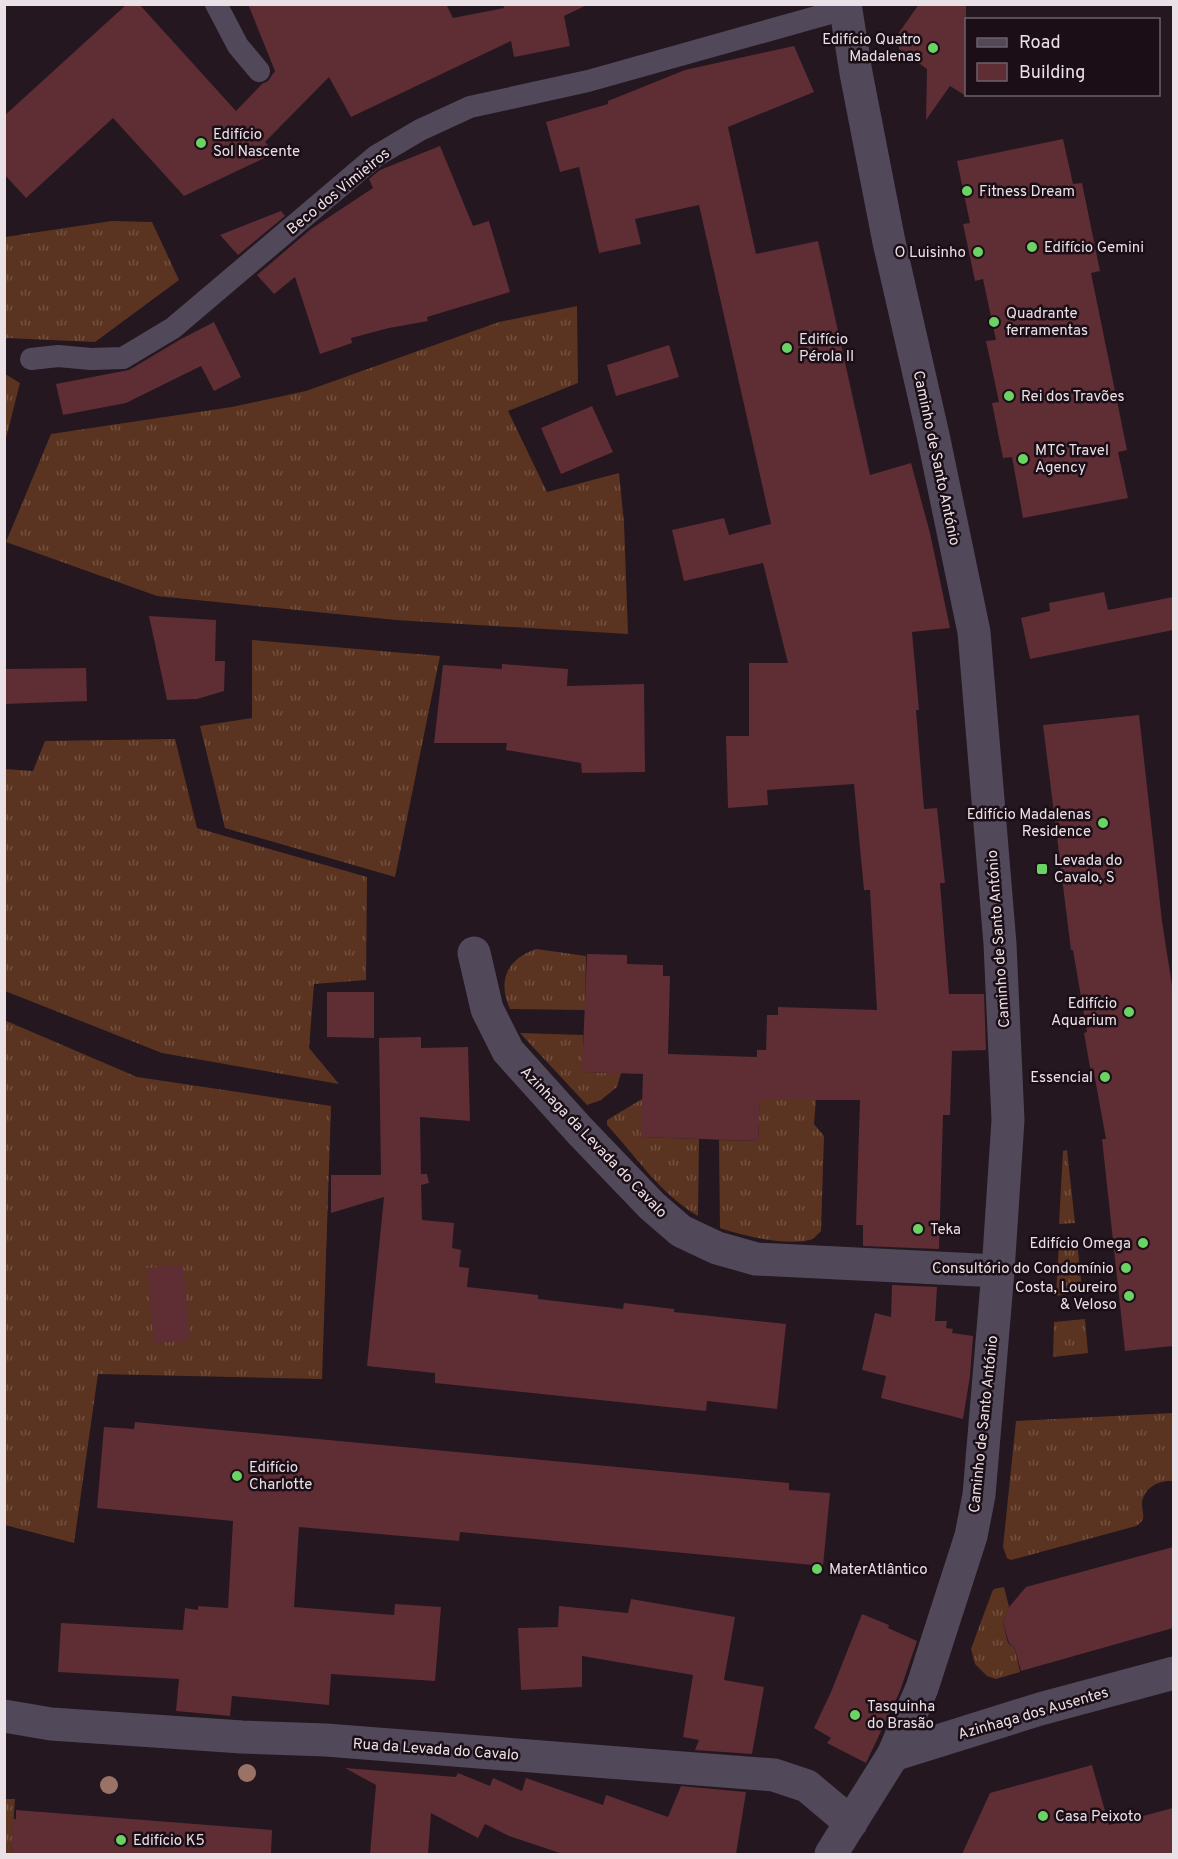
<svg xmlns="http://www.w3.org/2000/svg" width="1178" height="1859" font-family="Overpass,sans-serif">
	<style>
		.grass { fill: url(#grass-tufts) }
		.building { fill: #5f2d34 }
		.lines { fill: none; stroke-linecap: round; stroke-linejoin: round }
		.service { stroke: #51485a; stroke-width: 22 }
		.minor { stroke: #51485a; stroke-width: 33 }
		.tertiary { stroke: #51485a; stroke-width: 33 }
		.tree { fill: #9a7266 }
		.poi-dot { fill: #6bd363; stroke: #1b0e16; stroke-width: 2 }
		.labels { text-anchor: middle; stroke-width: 5; stroke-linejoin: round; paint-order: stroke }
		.poi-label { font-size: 15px; fill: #eae1e6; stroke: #1b0e16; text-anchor: start }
		.street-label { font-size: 15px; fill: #eae1e6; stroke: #1b0e16 }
	</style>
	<defs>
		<pattern id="grass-tufts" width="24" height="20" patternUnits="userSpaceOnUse" patternTransform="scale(1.5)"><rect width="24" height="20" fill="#5b3421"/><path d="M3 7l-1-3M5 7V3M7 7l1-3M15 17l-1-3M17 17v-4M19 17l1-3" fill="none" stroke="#735141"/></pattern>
	</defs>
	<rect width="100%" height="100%" fill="#241720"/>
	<path class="grass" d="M 112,221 L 152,222 L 179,280 L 95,342 L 7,338 L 5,341 L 5,237 Z
		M 577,306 L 578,383 L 508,411 L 547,492 L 619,473 L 624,523 L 628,634 L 396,620 L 157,596 L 6,542 L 51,434 L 232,407 L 306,391 L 499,322 Z
		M 5,374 L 20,383 L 5,442 Z
		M 252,640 L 440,656 L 395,877 L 225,828 L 200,726 L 252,718 Z
		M 175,739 L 197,828 L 367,877 L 366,980 L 314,984 L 309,1048 L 339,1084 L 162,1053 L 5,991 L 5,769 L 33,771 L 45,741 Z
		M 536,949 L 586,956 L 585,1010 L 510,1009 C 497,981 507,959 536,949 Z
		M 4,1020 L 137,1077 L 331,1106 L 322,1379 L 98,1374 L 74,1543 L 5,1525 Z
		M 520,1033 L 583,1035 L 583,1072 L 621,1073 L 617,1087 L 601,1100 L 587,1105 Z
		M 760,1091 L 816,1098 L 814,1124 L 824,1136 L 821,1231 L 813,1239 C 789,1247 744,1236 720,1228 L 719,1140 L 758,1141 Z
		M 642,1099 L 642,1137 L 699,1139 L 698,1216 C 660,1194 636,1156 607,1125 L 607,1120 Z
		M 1067,1150 L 1075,1223 L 1059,1224 L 1063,1151 Z
		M 1077,1241 L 1082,1291 L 1056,1296 L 1059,1243 Z
		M 1085,1319 L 1088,1353 L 1053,1357 L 1054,1322 Z
		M 1173,1413 L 1173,1481 C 1158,1480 1143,1488 1142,1504 C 1142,1509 1144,1515 1143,1519 C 1141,1523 1139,1524 1136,1526 L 1011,1560 L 1007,1558 L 1003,1547 L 1016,1421 Z
		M 1004,1587 L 1009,1607 L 1003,1623 L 1008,1643 L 1015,1649 L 1020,1672 L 996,1679 L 987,1676 L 975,1664 L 971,1649 L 992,1592 L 994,1589 Z
		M 4,1799 L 15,1799 L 11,1854 L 5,1854 Z"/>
	<path class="building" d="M 127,4 L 139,4 L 236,111 L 262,84 L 268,81 L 275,71 L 248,4 L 446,4 L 453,18 L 504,8 L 503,4 L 589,4 L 564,16 L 570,46 L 514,57 L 511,41 L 351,117 L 329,77 L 265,142 L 275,153 L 184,196 L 113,118 L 26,198 L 4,174 L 4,116 Z
		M 919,4 L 966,4 L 966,96 L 950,86 L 926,120 L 927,69 L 899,49 L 898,34 Z
		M 794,46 L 814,92 L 728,127 L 756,254 L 818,241 L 870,475 L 911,463 L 930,533 L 950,628 L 912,632 L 919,710 L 916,710 L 924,809 L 937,808 L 945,883 L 940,883 L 949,994 L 984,994 L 986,1050 L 952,1051 L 950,1115 L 943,1115 L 939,1249 L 863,1246 L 863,1225 L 856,1225 L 860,1100 L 760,1100 L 758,1141 L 641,1137 L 643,1074 L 582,1072 L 587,954 L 627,955 L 627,964 L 663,965 L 663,976 L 670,976 L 668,1054 L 757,1057 L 757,1050 L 766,1050 L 767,1015 L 778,1015 L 778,1007 L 877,1010 L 870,890 L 864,890 L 854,784 L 767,790 L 768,805 L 728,808 L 726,736 L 749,736 L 749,663 L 788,663 L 763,563 L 684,581 L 672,530 L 724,518 L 729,535 L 771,524 L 699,205 L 635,219 L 641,244 L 599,253 L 579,167 L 560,172 L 546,122 L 608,104 L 608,101 L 685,70 Z
		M 1063,139 L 1073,184 L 1082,183 L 1100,271 L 1091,273 L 1127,450 L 1118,452 L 1128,498 L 1023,518 L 1012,457 L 1003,458 L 992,403 L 999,402 L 986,341 L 996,340 L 983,279 L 975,281 L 963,224 L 970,223 L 957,161 Z
		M 440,146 L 473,226 L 489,221 L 510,292 L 427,317 L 428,321 L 389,328 L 351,338 L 352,343 L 320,354 L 295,277 L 274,294 L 257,275 L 311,229 L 373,188 L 369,179 L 380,170 Z
		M 281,211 L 285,216 L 238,255 L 220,235 Z
		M 214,322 L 241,377 L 214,391 L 201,366 L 126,403 L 63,415 L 56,384 L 129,370 L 181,339 Z
		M 669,345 L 679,377 L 616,396 L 607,365 Z
		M 592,406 L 613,452 L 561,474 L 541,428 Z
		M 1104,592 L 1108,610 L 1173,597 L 1173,630 L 1030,659 L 1021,618 L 1050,611 L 1049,603 Z
		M 149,616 L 216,620 L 215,661 L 225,661 L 224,691 L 197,699 L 167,700 Z
		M 502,664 L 568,669 L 567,686 L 644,684 L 645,772 L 582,773 L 581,763 L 506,750 L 507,743 L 434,743 L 443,665 L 502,669 Z
		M 86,668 L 87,701 L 4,704 L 4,669 Z
		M 1139,715 L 1162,921 L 1173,992 L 1173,1346 L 1125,1351 L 1102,1139 L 1106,1139 L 1094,1073 L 1091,1073 L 1084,1033 L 1087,1032 L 1073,950 L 1071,950 L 1043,725 Z
		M 327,992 L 374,992 L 374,1038 L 327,1037 Z
		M 421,1037 L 421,1048 L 468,1047 L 470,1121 L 420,1117 L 421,1174 L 427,1174 L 429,1183 L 421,1185 L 422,1220 L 454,1223 L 452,1248 L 461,1250 L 459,1267 L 469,1268 L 467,1287 L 538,1295 L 538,1299 L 623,1309 L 624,1303 L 674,1309 L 674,1312 L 786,1324 L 777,1409 L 707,1401 L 706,1411 L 435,1383 L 435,1373 L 367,1366 L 384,1197 L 331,1213 L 331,1175 L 381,1175 L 379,1038 Z
		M 183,1265 L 190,1340 L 154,1343 L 147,1268 Z
		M 892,1285 L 937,1287 L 935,1321 L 947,1321 L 946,1328 L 953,1329 L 952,1333 L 973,1336 L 970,1376 L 963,1419 L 881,1398 L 886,1376 L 862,1370 L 875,1313 L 891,1317 Z
		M 135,1422 L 789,1483 L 789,1490 L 830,1493 L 823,1566 L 460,1532 L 459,1541 L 299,1527 L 294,1607 L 394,1615 L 395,1604 L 441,1607 L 435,1681 L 331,1674 L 329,1705 L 232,1696 L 230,1716 L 176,1711 L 179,1679 L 58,1672 L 61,1623 L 183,1630 L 185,1608 L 198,1610 L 198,1606 L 228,1608 L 233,1521 L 97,1508 L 104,1427 L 134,1429 Z
		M 1173,1547 L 1173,1628 L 1021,1671 L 1015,1649 L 1009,1643 L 1003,1623 L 1009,1607 L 1026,1587 Z
		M 631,1599 L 735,1617 L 724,1680 L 764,1687 L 752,1754 L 695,1750 L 699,1740 L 683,1737 L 693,1675 L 582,1656 L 582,1687 L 521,1690 L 518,1628 L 558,1627 L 559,1606 L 628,1613 Z
		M 862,1614 L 889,1625 L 888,1628 L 917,1641 L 900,1691 L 866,1763 L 827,1743 L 831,1738 L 814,1728 L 831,1692 Z
		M 1092,1765 L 1109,1825 L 1173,1808 L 1173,1854 L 962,1854 L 990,1793 Z
		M 345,1768 L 456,1777 L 458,1773 L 490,1786 L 493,1778 L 522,1791 L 526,1778 L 603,1805 L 606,1795 L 668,1817 L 681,1786 L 746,1792 L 736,1854 L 563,1854 L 509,1836 L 485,1824 L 478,1838 L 431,1813 L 428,1854 L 370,1854 L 376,1785 Z
		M 16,1810 L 272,1830 L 271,1854 L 11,1854 L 13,1819 L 16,1819 Z"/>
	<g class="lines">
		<path class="service" d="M 216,4 L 238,46 L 259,71
			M 31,359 L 58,356 L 91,359 L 123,358 L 173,328 L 376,156 L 420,130 L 470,107 L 588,81 L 845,9"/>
		<path class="minor" d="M 474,953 L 487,1009 L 508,1051 L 580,1131 L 652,1206 L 681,1231 L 717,1248 L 756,1259 L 998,1271"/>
		<path class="tertiary" d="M 4,1716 L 51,1724 L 242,1737 L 326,1740 L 774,1775 L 807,1786 L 851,1823
			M 893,1755 L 1040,1709 L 1174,1673
			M 831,1854 L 893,1755 L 922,1688 L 971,1536 L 979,1495 L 998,1271 L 1008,1120 L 1000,944 L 974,632 L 933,435 L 889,242 L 856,73 L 845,4"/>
	</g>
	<g class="tree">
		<circle cx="247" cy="1773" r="9"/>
		<circle cx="109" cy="1785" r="9"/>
	</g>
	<g class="poi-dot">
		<circle cx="933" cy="48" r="6"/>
		<circle cx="201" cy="143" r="6"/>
		<circle cx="967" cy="191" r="6"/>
		<circle cx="1032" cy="247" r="6"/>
		<circle cx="978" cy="252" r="6"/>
		<circle cx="994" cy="322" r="6"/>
		<circle cx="787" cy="348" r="6"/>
		<circle cx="1009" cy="396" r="6"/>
		<circle cx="1023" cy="459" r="6"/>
		<circle cx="1103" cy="823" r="6"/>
		<rect x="1036" y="863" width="12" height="12" rx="3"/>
		<circle cx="1129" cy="1012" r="6"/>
		<circle cx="1105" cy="1077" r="6"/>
		<circle cx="918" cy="1229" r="6"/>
		<circle cx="1143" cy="1243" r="6"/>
		<circle cx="1126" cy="1268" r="6"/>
		<circle cx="1129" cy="1296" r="6"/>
		<circle cx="237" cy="1476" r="6"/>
		<circle cx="817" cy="1569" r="6"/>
		<circle cx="855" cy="1715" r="6"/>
		<circle cx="1043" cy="1816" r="6"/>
		<circle cx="121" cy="1840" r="6"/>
	</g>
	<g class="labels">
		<g class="poi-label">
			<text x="921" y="44" text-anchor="end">Edifício Quatro<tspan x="921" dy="17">Madalenas</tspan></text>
			<text x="213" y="139">Edifício<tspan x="213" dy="17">Sol Nascente</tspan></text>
			<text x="979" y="196">Fitness Dream</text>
			<text x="1044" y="252">Edifício Gemini</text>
			<text x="966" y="257" text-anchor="end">O Luisinho</text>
			<text x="1006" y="318">Quadrante<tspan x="1006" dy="17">ferramentas</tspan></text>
			<text x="799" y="344">Edifício<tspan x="799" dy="17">Pérola II</tspan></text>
			<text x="1021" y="401">Rei dos Travões</text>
			<text x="1035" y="455">MTG Travel<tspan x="1035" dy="17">Agency</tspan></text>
			<text x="1091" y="819" text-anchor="end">Edifício Madalenas<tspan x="1091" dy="17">Residence</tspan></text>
			<text x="1054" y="865">Levada do<tspan x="1054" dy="17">Cavalo, S</tspan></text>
			<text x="1117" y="1008" text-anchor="end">Edifício<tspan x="1117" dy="17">Aquarium</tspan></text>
			<text x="1093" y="1082" text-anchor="end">Essencial</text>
			<text x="930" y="1234">Teka</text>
			<text x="1131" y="1248" text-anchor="end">Edifício Omega</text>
			<text x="1114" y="1273" text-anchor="end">Consultório do Condomínio</text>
			<text x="1117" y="1292" text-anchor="end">Costa, Loureiro<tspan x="1117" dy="17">&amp; Veloso</tspan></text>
			<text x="249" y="1472">Edifício<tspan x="249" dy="17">Charlotte</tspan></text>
			<text x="829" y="1574">MaterAtlântico</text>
			<text x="867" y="1711">Tasquinha<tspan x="867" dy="17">do Brasão</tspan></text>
			<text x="1055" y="1821">Casa Peixoto</text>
			<text x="133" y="1845">Edifício K5</text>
		</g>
		<g class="street-label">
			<text transform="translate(338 191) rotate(-39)" y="5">Beco dos Vimieiros</text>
			<text transform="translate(937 458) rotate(78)" y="5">Caminho de Santo António</text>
			<text transform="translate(998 939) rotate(-94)" y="5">Caminho de Santo António</text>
			<text transform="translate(594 1142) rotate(46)" y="5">Azinhaga da Levada do Cavalo</text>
			<text transform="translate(983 1424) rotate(-84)" y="5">Caminho de Santo António</text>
			<text transform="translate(1033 1713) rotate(-16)" y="5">Azinhaga dos Ausentes</text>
			<text transform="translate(436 1749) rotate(4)" y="5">Rua da Levada do Cavalo</text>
		</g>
	</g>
	<rect width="1178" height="1859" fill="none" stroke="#eae1e6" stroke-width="12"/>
	<rect x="965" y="18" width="195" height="78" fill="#1b0e16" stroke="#6e6269" stroke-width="1.5"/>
	<rect x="977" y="38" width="30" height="9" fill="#51485a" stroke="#6e6269" stroke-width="1.5"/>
	<text x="1019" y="48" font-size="18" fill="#eae1e6">Road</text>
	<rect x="977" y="63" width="30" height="18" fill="#5f2d34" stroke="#6e6269" stroke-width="1.5"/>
	<text x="1019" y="78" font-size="18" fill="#eae1e6">Building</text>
</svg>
